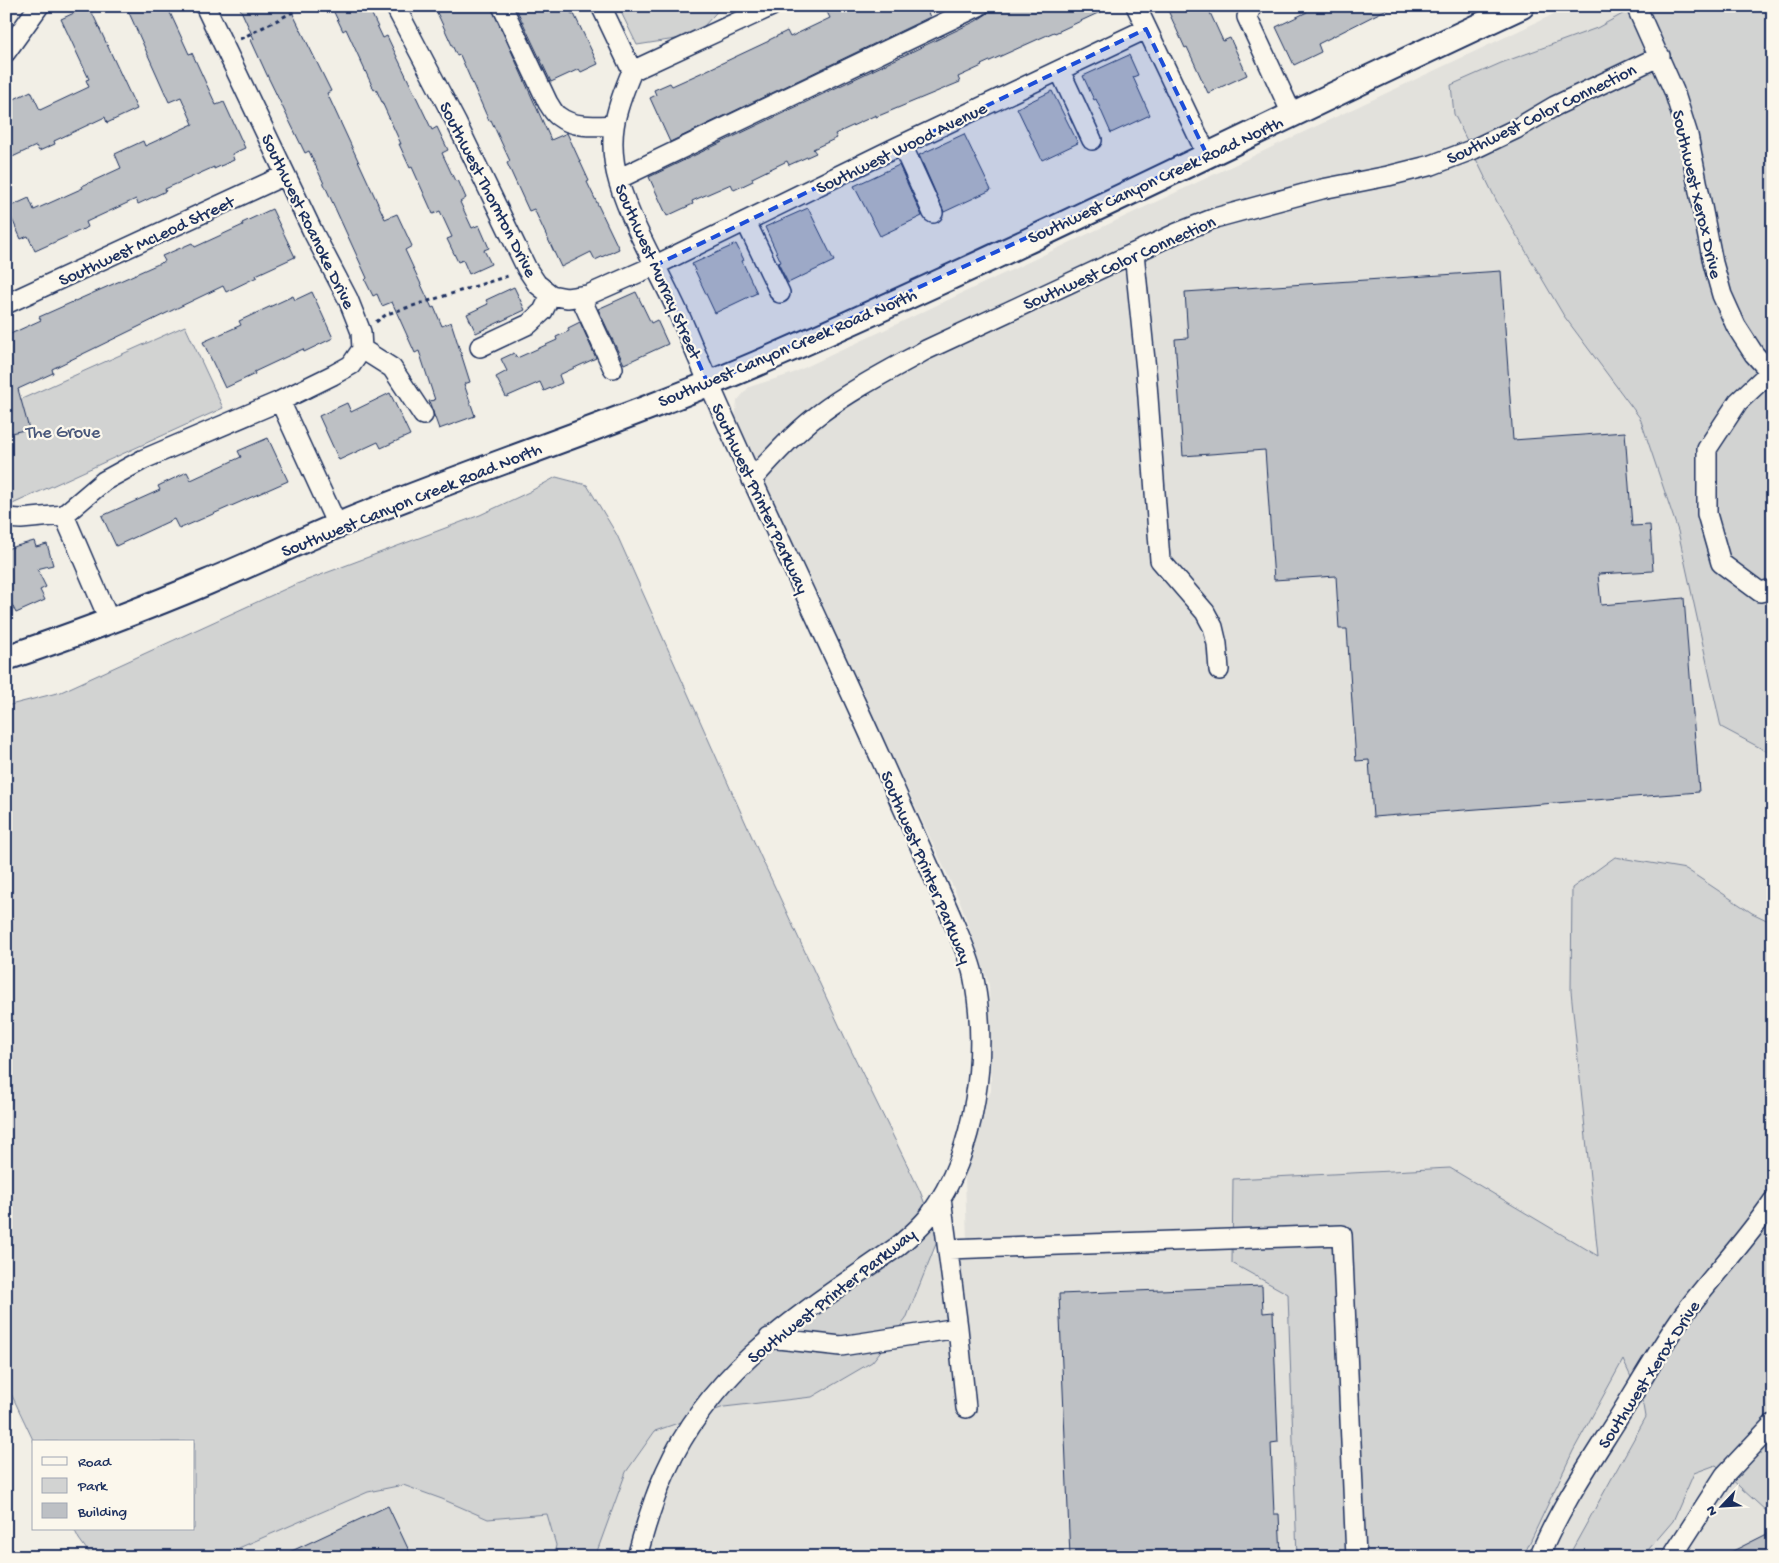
<svg xmlns="http://www.w3.org/2000/svg" width="1779" height="1563" font-family="'Gochi Hand',sans-serif">
	<style>
		.built { fill: #e2e1dc }
		.green { fill: #d2d3d2; stroke: #768198 }
		.building { fill: #bdc0c4; stroke: #1b2f5e }
		.lines { fill: none; stroke-linecap: round; stroke-linejoin: round }
		.minor-casing { stroke: #1b2f5e; stroke-width: 22 }
		.major-casing { stroke: #1b2f5e; stroke-width: 28 }
		.path { stroke: #1b2f5e; stroke-width: 3; stroke-dasharray: 4 4; stroke-linecap: butt }
		.minor { stroke: #fbf7ec; stroke-width: 19 }
		.major { stroke: #fbf7ec; stroke-width: 24 }
		.marked { fill: #1d4ed8; fill-opacity: 0.2; stroke: #1d4ed8; stroke-width: 4; stroke-dasharray: 10 6; stroke-linejoin: round }
		.labels { text-anchor: middle; stroke-width: 4.5; stroke-linejoin: round; paint-order: stroke }
		.street-label { font-size: 18px; fill: #1b2f5e; stroke: #fbf7ec }
		.park-label { font-size: 18px; fill: #49587b; stroke: #fbf7ec }
	</style>
	<rect width="100%" height="100%" fill="#f2efe6"/>
	<filter id="ink" filterUnits="userSpaceOnUse"><feTurbulence type="fractalNoise" baseFrequency=".02" numOctaves="2"/><feDisplacementMap in="SourceGraphic" scale="10" xChannelSelector="R" yChannelSelector="G"/><feConvolveMatrix kernelMatrix="1 2 1 2 8 2 1 2 1" color-interpolation-filters="sRGB"/></filter>
	<g filter="url(#ink)">
		<path class="built" d="M 1571,6 L 1773,6 L 1773,1557 L 108,1557 L 194,1529 L 194,1525 L 967,1242 L 964,1146 L 991,1091 L 989,985 L 961,904 L 735,420 L 737,401 L 749,387 L 791,374 Z"/>
		<path class="green" d="M 618,6 L 722,6 L 695,36 L 637,45 Z
			M 1637,6 L 1773,6 L 1773,750 L 1768,752 L 1721,727 L 1678,531 L 1640,418 L 1564,316 L 1498,204 L 1454,114 L 1451,85 L 1501,63 L 1597,28 Z
			M 185,326 L 223,408 L 6,507 L 6,406 Z
			M 556,477 L 587,485 L 617,535 L 760,855 L 846,1040 L 920,1191 L 938,1239 L 906,1319 L 872,1362 L 812,1397 L 724,1407 L 655,1431 L 626,1472 L 595,1557 L 554,1557 L 556,1545 L 547,1514 L 488,1519 L 442,1499 L 403,1485 L 368,1492 L 218,1557 L 92,1557 L 79,1539 L 74,1529 L 194,1529 L 194,1442 L 34,1442 L 6,1383 L 6,706 L 61,692 L 294,585 L 480,515 L 529,492 Z
			M 1615,857 L 1686,869 L 1752,913 L 1773,923 L 1773,1510 L 1766,1511 L 1716,1465 L 1694,1473 L 1673,1521 L 1642,1557 L 1568,1557 L 1646,1417 L 1644,1405 L 1623,1360 L 1573,1451 L 1523,1557 L 1297,1557 L 1288,1294 L 1232,1263 L 1233,1179 L 1450,1168 L 1598,1256 L 1571,991 L 1572,888 Z"/>
		<path class="building" d="M 89,6 L 137,109 L 107,123 L 105,117 L 54,141 L 55,144 L 39,151 L 36,146 L 6,160 L 6,103 L 31,91 L 40,110 L 89,87 L 86,80 L 89,79 L 61,19 Z
			M 126,6 L 167,6 L 189,54 L 192,53 L 216,105 L 224,102 L 245,148 L 232,154 L 234,160 L 214,169 L 214,167 L 165,189 L 166,191 L 138,204 L 136,199 L 86,222 L 88,227 L 35,251 L 28,236 L 21,239 L 7,208 L 29,198 L 34,210 L 83,188 L 82,186 L 121,168 L 115,154 L 143,141 L 145,146 L 193,124 L 181,97 L 169,102 Z
			M 239,6 L 289,6 L 331,91 L 327,93 L 385,219 L 397,214 L 412,246 L 405,250 L 432,308 L 434,307 L 442,326 L 451,322 L 470,382 L 464,384 L 475,416 L 439,429 L 429,401 L 435,400 L 419,351 L 415,353 L 392,302 L 382,306 L 377,294 L 373,296 L 365,280 L 367,278 L 309,151 L 305,153 L 267,75 L 251,40 L 254,39 Z
			M 331,6 L 368,6 L 383,38 L 387,36 L 432,130 L 437,127 L 448,150 L 442,153 L 455,181 L 458,180 L 466,198 L 460,202 L 472,228 L 479,225 L 489,248 L 484,250 L 491,264 L 469,274 L 463,260 L 458,262 L 447,239 L 452,237 L 440,211 L 433,214 L 412,167 L 410,168 L 399,144 L 401,144 L 376,89 L 374,90 L 346,29 L 343,31 Z
			M 434,6 L 491,6 L 551,140 L 567,133 L 589,181 L 587,182 L 619,249 L 595,260 L 591,252 L 561,267 L 534,209 L 529,211 L 507,163 L 510,161 L 491,120 L 489,121 L 460,55 L 457,56 Z
			M 515,6 L 568,6 L 572,15 L 574,14 L 598,64 L 581,72 L 579,69 L 551,82 Z
			M 839,6 L 925,6 L 930,17 L 670,142 L 650,98 L 656,95 L 654,90 L 670,83 L 672,86 L 703,72 L 769,41 L 769,40 L 787,31 L 790,37 L 830,18 L 827,12 Z
			M 990,6 L 1113,6 L 1055,33 L 1054,32 L 981,65 L 982,66 L 958,77 L 960,82 L 876,117 L 876,115 L 835,134 L 837,138 L 813,149 L 816,153 L 789,165 L 787,161 L 752,178 L 753,181 L 734,190 L 731,184 L 692,201 L 693,204 L 667,216 L 649,177 L 976,21 L 988,13 Z
			M 1166,6 L 1207,6 L 1223,41 L 1230,38 L 1247,75 L 1208,93 L 1187,47 L 1185,48 Z
			M 1304,6 L 1393,6 L 1318,44 L 1321,52 L 1294,65 L 1276,27 L 1307,12 Z
			M 1129,55 L 1138,75 L 1133,77 L 1150,115 L 1111,133 L 1096,99 L 1094,100 L 1083,76 Z
			M 1052,91 L 1078,143 L 1042,160 L 1017,108 Z
			M 964,134 L 991,190 L 944,212 L 919,155 Z
			M 899,165 L 922,216 L 880,236 L 854,186 Z
			M 808,208 L 834,261 L 788,283 L 778,263 L 781,262 L 765,227 Z
			M 272,209 L 295,257 L 256,275 L 257,277 L 226,292 L 223,286 L 175,309 L 52,369 L 53,373 L 18,389 L 29,429 L 6,434 L 6,336 L 41,320 L 39,317 L 165,261 L 162,256 L 192,243 L 195,247 L 243,225 L 242,223 Z
			M 736,244 L 744,260 L 742,261 L 757,293 L 715,313 L 692,264 Z
			M 1501,271 L 1513,440 L 1625,432 L 1632,526 L 1650,525 L 1653,571 L 1598,574 L 1601,605 L 1684,598 L 1699,792 L 1373,817 L 1369,760 L 1356,761 L 1347,629 L 1339,629 L 1336,576 L 1274,580 L 1265,450 L 1183,456 L 1175,339 L 1188,338 L 1185,292 Z
			M 514,287 L 525,310 L 476,333 L 467,314 L 488,304 L 486,300 Z
			M 312,292 L 333,338 L 304,352 L 303,349 L 254,372 L 255,374 L 225,388 L 203,342 L 241,325 L 239,321 L 293,296 L 295,300 Z
			M 636,292 L 651,323 L 657,320 L 668,344 L 624,364 L 598,309 Z
			M 580,322 L 596,358 L 559,375 L 562,383 L 544,391 L 540,382 L 506,397 L 496,377 L 507,371 L 501,359 L 514,353 L 517,358 L 557,340 L 556,337 L 569,331 L 568,328 Z
			M 390,393 L 410,435 L 381,448 L 378,442 L 339,460 L 319,416 L 347,403 L 351,412 Z
			M 268,438 L 288,481 L 179,529 L 174,519 L 116,546 L 102,516 L 160,490 L 158,486 L 187,472 L 191,480 L 241,457 L 238,451 Z
			M 34,541 L 36,547 L 47,544 L 53,565 L 37,569 L 46,587 L 40,590 L 45,600 L 16,613 L 6,593 L 6,549 Z
			M 1262,1286 L 1263,1313 L 1273,1312 L 1278,1442 L 1271,1443 L 1274,1514 L 1279,1514 L 1281,1557 L 1070,1557 L 1059,1294 Z
			M 388,1506 L 412,1557 L 279,1557 Z
			M 1773,1531 L 1773,1557 L 1721,1557 Z"/>
		<g class="lines">
			<defs>
				<path id="minor" d="M 395,6 L 456,122 L 527,269 L 537,284 L 551,295 L 567,298 L 588,295 L 656,265 L 891,150 L 1146,29
					M 502,6 L 548,103 C 551,107 554,114 558,116 C 573,128 595,126 613,125
					M 601,6 L 632,71
					M 1136,6 L 1207,155
					M 1252,6 L 1247,17 L 1292,114
					M 1636,6 L 1674,91 L 1688,135 L 1713,263 L 1722,295 L 1736,326 L 1754,354 L 1773,375
					M 6,52 L 39,6
					M 632,71 C 615,111 606,139 619,183 C 634,232 666,282 686,330 C 728,430 775,529 821,628 C 865,723 908,818 950,914 C 958,933 968,953 973,974 C 989,1051 977,1151 930,1215 C 921,1227 909,1237 897,1247 C 806,1311 714,1364 666,1471 C 653,1499 645,1527 637,1557
					M 632,71 L 772,6
					M 1060,71 L 1092,140
					M 902,145 L 933,213
					M 618,179 L 979,6
					M 746,222 L 780,293
					M 1134,253 L 1146,370 L 1160,560 L 1205,612 L 1213,627 L 1217,644 L 1219,670
					M 580,296 L 613,368
					M 6,304 L 285,175
					M 480,347 L 529,324 L 543,311 L 551,295
					M 362,349 L 392,368 L 423,415
					M 1770,372 L 1738,402 L 1707,449 L 1707,514 L 1721,563 L 1760,592 L 1773,589
					M 280,401 L 337,525
					M 752,480 C 772,457 793,434 818,415 C 851,390 890,370 926,350 L 1177,233 L 1215,218 L 1322,189 L 1388,176 L 1432,165 L 1474,149 L 1516,129 L 1555,106 L 1660,56
					M 64,515 L 110,622
					M 6,518 L 21,519 L 64,515 L 104,481 L 144,459 L 280,401 L 333,375 L 351,365 L 362,349 L 361,332 L 348,299 L 313,232 L 205,6
					M 949,1249 L 1342,1235 L 1356,1557
					M 958,1328 L 966,1408
					M 769,1338 L 841,1346 L 958,1328 L 941,1198
					M 1539,1557 C 1559,1508 1592,1460 1620,1415 C 1641,1382 1660,1347 1683,1315 C 1712,1276 1746,1241 1773,1201
					M 1672,1557 L 1725,1475 L 1773,1424"/>
				<path id="major" d="M 6,658 C 74,635 142,610 208,582 C 262,560 314,534 368,513 C 501,460 639,415 770,358 C 1024,248 1271,122 1522,6"/>
			</defs>
			<use href="#minor" class="minor-casing"/>
			<use href="#major" class="major-casing"/>
			<path class="path" d="M 240,39 L 305,6
				M 376,322 L 387,314 L 511,275"/>
			<use href="#minor" class="minor"/>
			<use href="#major" class="major"/>
		</g>
	</g>
	<path class="marked" d="M 1146,29 L 1207,155 L 708,384 L 656,265 Z"/>
	<g class="labels">
		<g class="street-label">
			<text transform="translate(1541 113) rotate(-26)" y="6">Southwest Color Connection</text>
			<text transform="translate(901 147) rotate(-26)" y="6">Southwest Wood Avenue</text>
			<text transform="translate(1155 179) rotate(-25)" y="6">Southwest Canyon Creek Road North</text>
			<text transform="translate(489 189) rotate(63)" y="6">Southwest Thornton Drive</text>
			<text transform="translate(1698 194) rotate(77)" y="6">Southwest Xerox Drive</text>
			<text transform="translate(309 221) rotate(64)" y="6">Southwest Roanoke Drive</text>
			<text transform="translate(146 240) rotate(-25)" y="6">Southwest McLeod Street</text>
			<text transform="translate(1119 262) rotate(-24)" y="6">Southwest Color Connection</text>
			<text transform="translate(659 271) rotate(66)" y="6">Southwest Murray Street</text>
			<text transform="translate(787 347) rotate(-23)" y="6">Southwest Canyon Creek Road North</text>
			<text transform="translate(761 498) rotate(65)" y="6">Southwest Printer Parkway</text>
			<text transform="translate(411 499) rotate(-22)" y="6">Southwest Canyon Creek Road North</text>
			<text transform="translate(927 867) rotate(67)" y="6">Southwest Printer Parkway</text>
			<text transform="translate(831 1295) rotate(-38)" y="6">Southwest Printer Parkway</text>
			<text transform="translate(1648 1374) rotate(-57)" y="6">Southwest Xerox Drive</text>
		</g>
		<g class="park-label">
			<text x="63" y="437">The Grove</text>
		</g>
	</g>
	<rect width="1779" height="1563" fill="none" stroke="#fbf7ec" stroke-width="25"/>
	<rect x="12" y="12" width="1754" height="1538" fill="none" stroke="#1b2f5e" stroke-width="2" filter="url(#ink)"/>
	<rect x="32" y="1440" width="162" height="90" fill="#fbf7ec" stroke="#a1a7b3"/>
	<rect x="42" y="1457" width="25" height="8" fill="#fbf7ec" stroke="#a1a7b3"/>
	<text x="78" y="1466" font-size="15" fill="#1b2f5e">Road</text>
	<rect x="42" y="1478" width="25" height="15" fill="#d2d3d2" stroke="#a1a7b3"/>
	<text x="78" y="1490" font-size="15" fill="#1b2f5e">Park</text>
	<rect x="42" y="1503" width="25" height="15" fill="#bdc0c4" stroke="#a1a7b3"/>
	<text x="78" y="1516" font-size="15" fill="#1b2f5e">Building</text>
	<g transform="translate(1722 1506) rotate(245)" stroke="#fbf7ec" stroke-width="4" paint-order="stroke">
	<path d="M0-4L9 19L0 12L-9 19Z" fill="#1b2f5e"/>
	<text y="-8" font-size="14" font-weight="bold" text-anchor="middle" fill="#1b2f5e">N</text>
	</g>
</svg>
